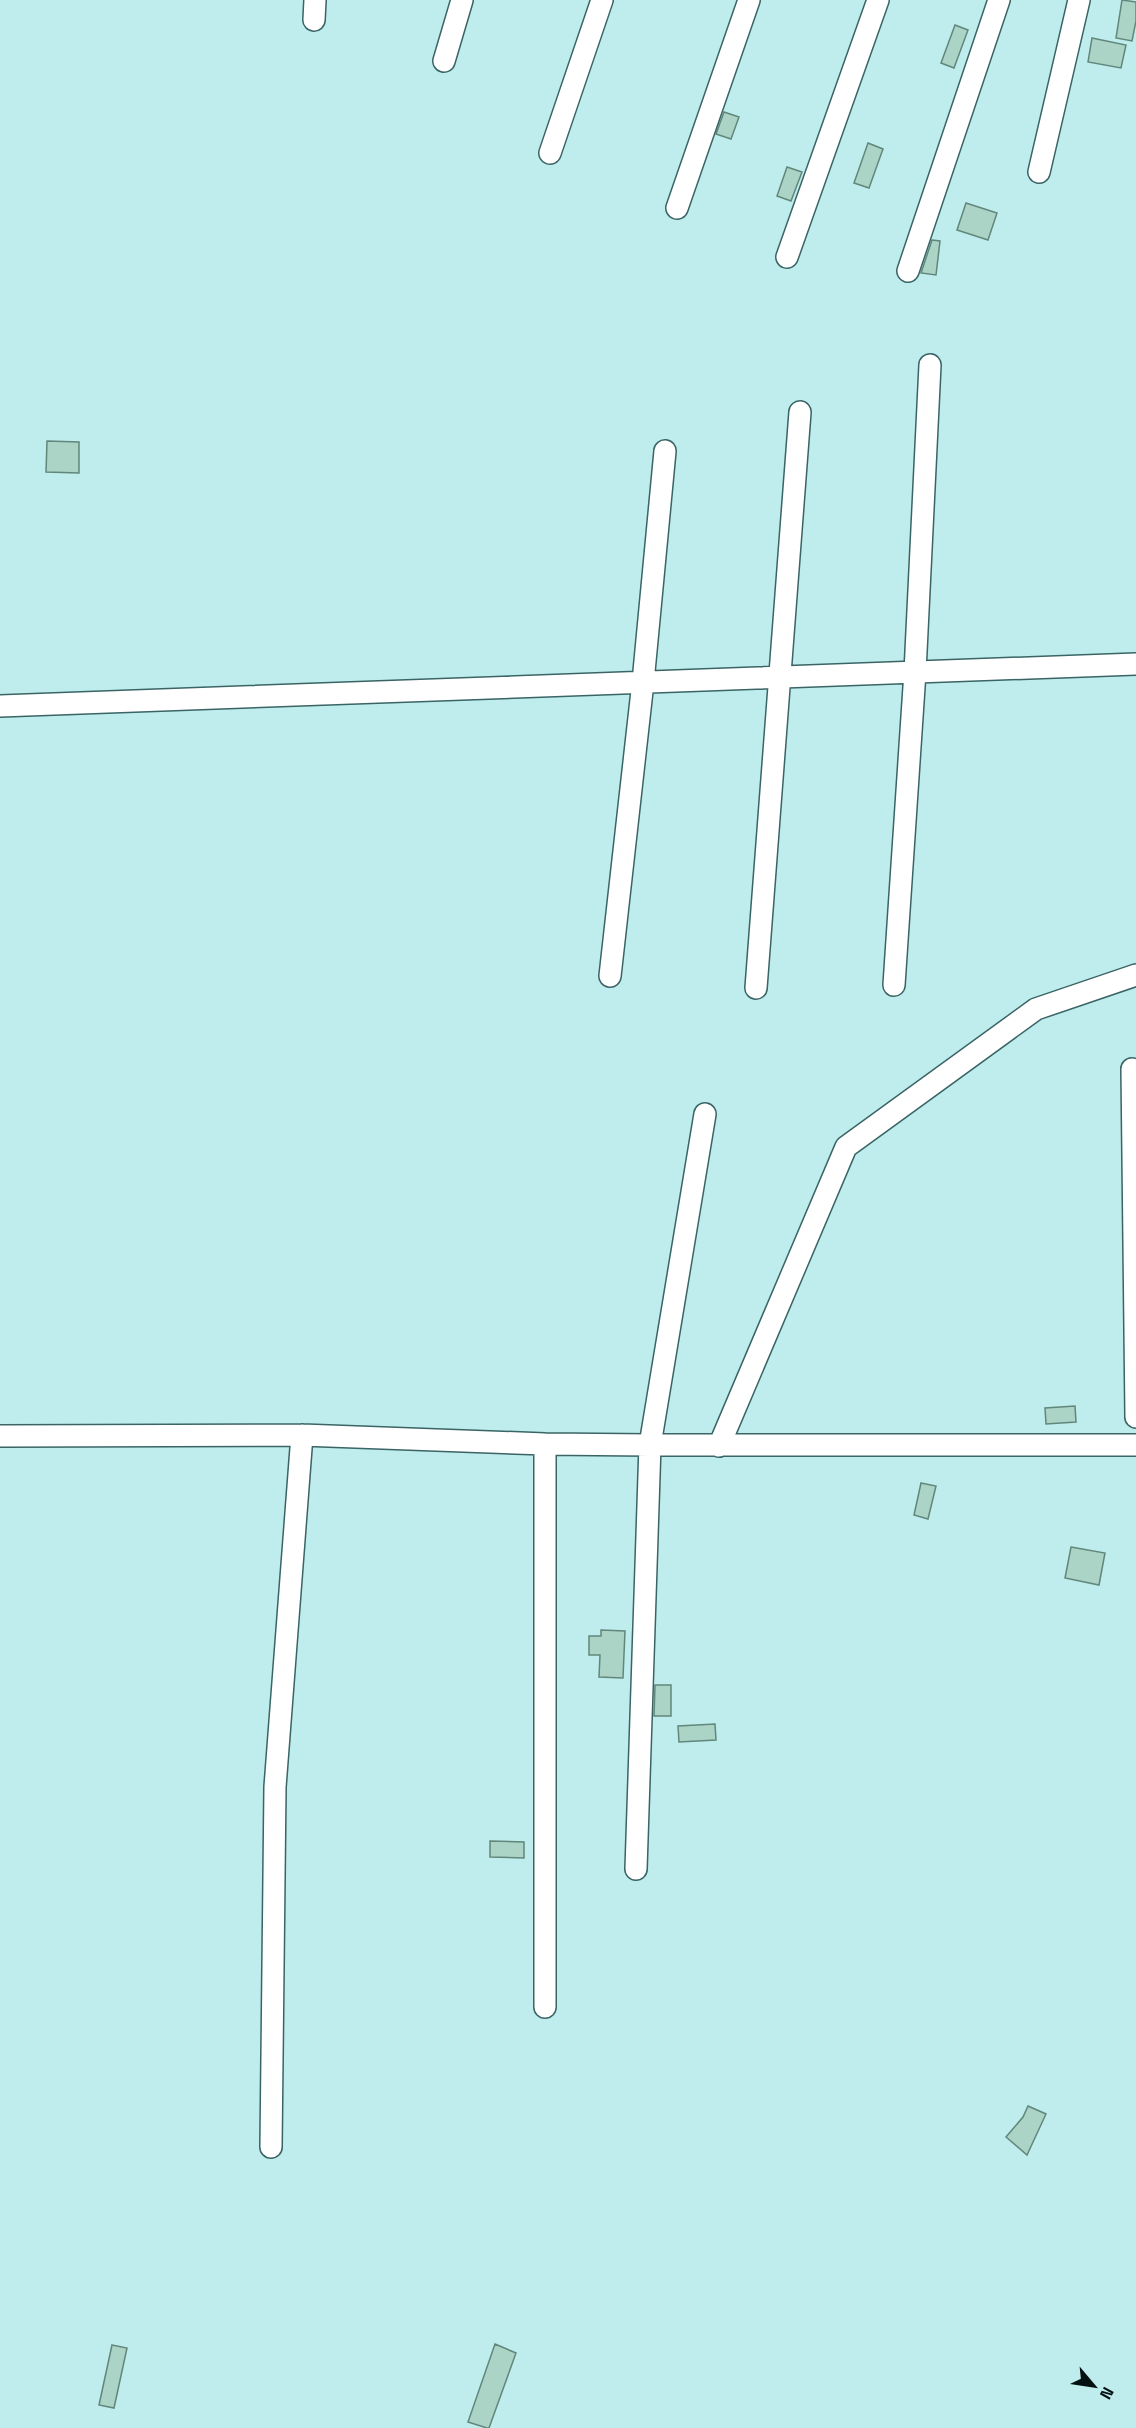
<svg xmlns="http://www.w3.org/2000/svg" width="1136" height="2428" font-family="'Space Grotesk',sans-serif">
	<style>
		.building { fill: #abd3c6; stroke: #61877b; stroke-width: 1.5 }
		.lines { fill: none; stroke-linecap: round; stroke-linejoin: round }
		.minor-casing { stroke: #3a6465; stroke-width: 24 }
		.minor { stroke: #fff; stroke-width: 21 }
	</style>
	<rect width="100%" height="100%" fill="#bfeced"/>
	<path class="building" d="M 1122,0 L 1136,2 L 1136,21 L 1132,41 L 1116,38 Z
		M 955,25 L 968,30 L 954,68 L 941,63 Z
		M 1092,38 L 1126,45 L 1121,68 L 1088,62 Z
		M 724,112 L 739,117 L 731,139 L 716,134 Z
		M 868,143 L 883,149 L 869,188 L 854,183 Z
		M 787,167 L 802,172 L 791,201 L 777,196 Z
		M 966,203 L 997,213 L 988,240 L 957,230 Z
		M 932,240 L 940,241 L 936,275 L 921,273 Z
		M 47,441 L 79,442 L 79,473 L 46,472 Z
		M 1075,1406 L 1076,1422 L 1046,1424 L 1045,1408 Z
		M 921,1483 L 936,1486 L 928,1519 L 914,1515 Z
		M 1071,1547 L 1105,1553 L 1099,1585 L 1065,1578 Z
		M 601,1630 L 625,1631 L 623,1678 L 599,1677 L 600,1655 L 589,1655 L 589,1636 L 601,1636 Z
		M 655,1685 L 671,1685 L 671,1716 L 654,1716 Z
		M 715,1724 L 716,1740 L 679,1742 L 678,1726 Z
		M 490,1841 L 524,1842 L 524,1858 L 490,1857 Z
		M 1028,2106 L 1046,2114 L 1027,2155 L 1006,2137 L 1023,2117 Z
		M 495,2344 L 516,2353 L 489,2428 L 487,2428 L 468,2422 Z
		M 112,2345 L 127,2348 L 114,2408 L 99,2405 Z"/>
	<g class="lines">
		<defs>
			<path id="minor" d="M 314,20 L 315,0
				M 444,61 L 462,0
				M 550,153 L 602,0
				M 1039,172 L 1079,0
				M 677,208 L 749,0
				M 787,257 L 878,0
				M 908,271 L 999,0
				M 0,706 L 1136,664
				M 610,976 L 643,682 L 665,451
				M 894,985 L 915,672 L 930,365
				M 756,988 L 800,412
				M 1132,1069 L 1136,1417
				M 0,1436 L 302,1435 L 545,1444 L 650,1445 L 1136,1445
				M 719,1446 L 846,1147 L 1036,1009 L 1136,975
				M 636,1869 L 650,1445 L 705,1114
				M 545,2007 L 545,1444
				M 271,2147 L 275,1787 L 302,1435"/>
		</defs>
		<use href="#minor" class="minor-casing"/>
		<use href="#minor" class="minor"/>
	</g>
	<g transform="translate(1094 2386) rotate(119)" stroke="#bfeced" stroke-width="4.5" paint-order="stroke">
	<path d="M0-4.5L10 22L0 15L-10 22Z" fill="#021011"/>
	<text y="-9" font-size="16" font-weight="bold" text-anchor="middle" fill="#021011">N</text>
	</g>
</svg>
